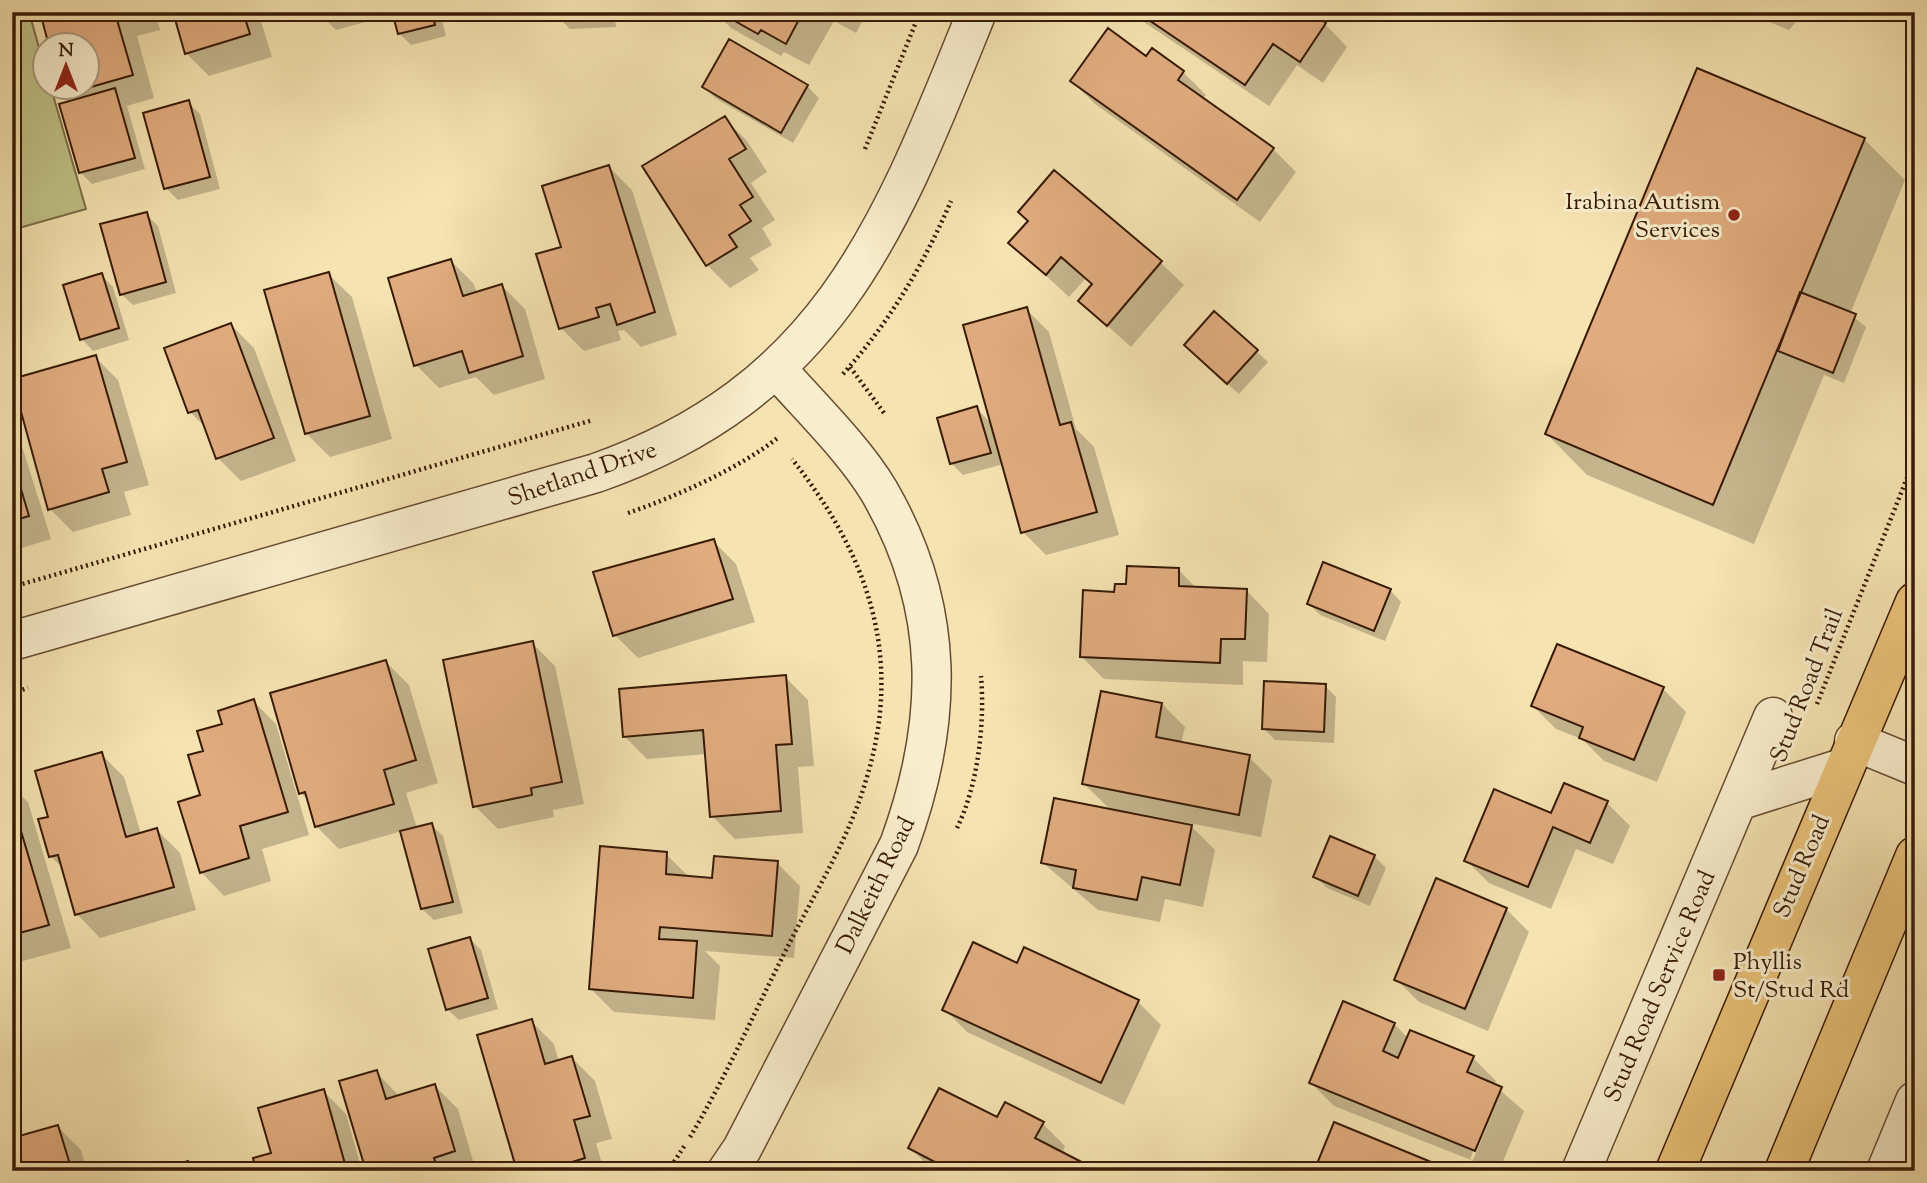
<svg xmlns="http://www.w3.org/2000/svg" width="1927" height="1183" font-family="'Sorts Mill Goudy',serif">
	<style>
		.green { fill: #c0c288; stroke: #7c6e47; stroke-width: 2 }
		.shadow { fill: #0003; fill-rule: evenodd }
		.building { fill: #e0ac7f; stroke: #381a06; stroke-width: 2 }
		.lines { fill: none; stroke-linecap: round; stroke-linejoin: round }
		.street-casing { stroke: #674c31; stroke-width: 41 }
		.primary-casing { stroke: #381a06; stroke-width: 41 }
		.path { stroke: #381a06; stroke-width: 4.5; stroke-dasharray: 2 3.5; stroke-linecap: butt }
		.street { stroke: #f8edcc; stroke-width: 38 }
		.primary { stroke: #eac278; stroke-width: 38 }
		.poi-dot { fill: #8f2418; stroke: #f8edcc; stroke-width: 2.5 }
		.labels { text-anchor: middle; stroke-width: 6; stroke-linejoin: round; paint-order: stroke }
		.poi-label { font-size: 24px; fill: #381a06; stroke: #f8edcc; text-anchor: end }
		.street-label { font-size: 24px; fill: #381a06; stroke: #f8edcc }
	</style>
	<rect width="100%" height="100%" fill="#f5e3b1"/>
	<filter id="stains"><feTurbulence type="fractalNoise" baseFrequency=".00286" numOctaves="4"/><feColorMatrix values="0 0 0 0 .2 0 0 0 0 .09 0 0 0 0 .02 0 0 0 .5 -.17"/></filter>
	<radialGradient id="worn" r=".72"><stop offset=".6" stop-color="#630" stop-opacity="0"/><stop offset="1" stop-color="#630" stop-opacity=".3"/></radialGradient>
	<path class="green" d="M 12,12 L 29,12 L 45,69 L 46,88 L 51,88 L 86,209 L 12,230 Z"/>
	<path class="shadow" d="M 42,12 L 155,12 L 160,30 L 137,36 L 154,98 L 127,106 L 145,169 L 92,184 L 80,172 L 73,102 L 63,88 L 88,88 L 88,46 Z
		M 174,12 L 258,12 L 272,57 L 209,76 L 186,53 Z
		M 318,12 L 440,12 L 446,36 L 411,45 L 399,33 L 394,14 L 336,30 Z
		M 558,12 L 614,12 L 616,27 L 570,29 L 558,17 Z
		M 715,12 L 867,12 L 856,33 L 834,21 L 809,65 L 784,52 L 781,56 L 731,28 Z
		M 1129,12 L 1306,12 L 1325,24 L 1347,47 L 1323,83 L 1297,65 L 1269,106 Z
		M 1746,12 L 1804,12 L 1789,30 Z
		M 1147,58 L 1183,72 L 1206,95 L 1203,99 L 1273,149 L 1296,172 L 1260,222 L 1095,104 L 1072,81 Z
		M 807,86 L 819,98 L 793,143 L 715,98 L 704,87 Z
		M 188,102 L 200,114 L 220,189 L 178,200 L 166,188 Z
		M 724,118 L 747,141 L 767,172 L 751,183 L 775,220 L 762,228 L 772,245 L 750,258 L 759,270 L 730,288 L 707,265 Z
		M 1864,139 L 1905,180 L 1850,314 L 1866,327 L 1844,383 L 1824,375 L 1754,544 L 1587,475 L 1547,434 Z
		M 609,167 L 632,190 L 677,335 L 641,347 L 624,330 L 618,331 L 621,340 L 584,351 L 561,328 L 563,248 Z
		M 146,214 L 158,226 L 176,293 L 133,305 L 121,294 Z
		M 1011,243 L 1161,263 L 1184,285 L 1131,347 L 1080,301 L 1093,285 L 1085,279 L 1069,297 Z
		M 451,261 L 474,284 L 477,294 L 502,286 L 525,309 L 545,379 L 494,395 L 476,377 L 439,388 L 416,365 Z
		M 328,274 L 352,297 L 392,439 L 330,457 L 307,434 L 267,291 Z
		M 101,275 L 113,287 L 129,340 L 93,351 L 82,339 Z
		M 1026,309 L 1049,332 L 1076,429 L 1094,447 L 1119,535 L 1046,555 L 1023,532 L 1004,464 L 963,475 L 952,464 L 939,419 L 976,408 L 992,424 Z
		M 231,325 L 254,348 L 296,461 L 241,481 L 218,458 L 207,429 L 190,412 Z
		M 1256,351 L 1268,362 L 1239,394 L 1197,357 Z
		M 95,357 L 118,380 L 149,485 L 124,492 L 131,515 L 73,532 L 50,509 L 12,381 Z
		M 12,414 L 51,539 L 12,551 Z
		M 713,541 L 736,564 L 755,622 L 638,658 L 615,635 L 596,573 Z
		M 1179,570 L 1197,589 L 1246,590 L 1269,614 L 1267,662 L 1243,661 L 1243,685 L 1104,679 L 1081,656 L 1116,594 L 1128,585 Z
		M 1390,590 L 1401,602 L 1385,641 L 1320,615 L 1309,604 Z
		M 532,643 L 555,666 L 584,804 L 553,810 L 554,817 L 498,829 L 475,806 Z
		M 386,662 L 409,685 L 438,783 L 406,793 L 417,828 L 431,825 L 443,836 L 463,913 L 434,920 L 422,909 L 402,831 L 339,849 L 316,826 L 309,801 L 301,793 Z
		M 785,677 L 808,700 L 814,766 L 798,767 L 803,833 L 735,839 L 712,816 L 707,754 L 647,759 L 624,736 Z
		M 1325,686 L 1336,697 L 1334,743 L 1275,740 L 1264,729 Z
		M 1663,689 L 1686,712 L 1657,782 L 1604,761 L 1582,739 L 1556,729 L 1533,706 Z
		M 253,701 L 276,724 L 309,835 L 262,849 L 271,881 L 224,896 L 201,872 L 202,797 L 224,725 Z
		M 1162,704 L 1185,727 L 1181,744 L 1249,757 L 1272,780 L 1261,837 L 1132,812 L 1131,815 L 1192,827 L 1215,850 L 1203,907 L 1165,899 L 1160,922 L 1098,910 L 1043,863 L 1112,811 L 1084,784 Z
		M 101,754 L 124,777 L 141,834 L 157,830 L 180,853 L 196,910 L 100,938 L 77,914 L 65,870 L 50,856 L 50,818 Z
		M 12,787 L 28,802 L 71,948 L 12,964 Z
		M 1607,803 L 1630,826 L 1613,864 L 1576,849 L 1551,909 L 1489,883 L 1466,860 L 1552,816 Z
		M 666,854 L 689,877 L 713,880 L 777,863 L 800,886 L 794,958 L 705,951 L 720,966 L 715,1020 L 614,1012 L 591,989 Z
		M 1374,856 L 1386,868 L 1370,906 L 1327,888 L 1315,876 Z
		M 1506,909 L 1529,932 L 1488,1031 L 1419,1002 L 1396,979 Z
		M 470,939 L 481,950 L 498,1009 L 459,1020 L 447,1009 Z
		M 1025,949 L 1138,1002 L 1161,1025 L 1124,1105 L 967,1032 L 944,1009 L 1018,965 Z
		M 531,1021 L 554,1044 L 559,1062 L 572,1058 L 595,1081 L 612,1139 L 596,1143 L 604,1171 L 519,1171 Z
		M 1394,1024 L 1408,1038 L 1473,1058 L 1496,1081 L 1494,1085 L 1524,1111 L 1499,1171 L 1334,1106 L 1311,1083 ZM 1496,1097 L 1499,1097 L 1473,1160 L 1470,1159 Z
		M 376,1072 L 400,1097 L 435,1086 L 458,1109 L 476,1171 L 368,1171 Z
		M 323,1091 L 346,1114 L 362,1171 L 258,1171 Z
		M 997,1119 L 1042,1123 L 1065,1146 L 1062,1154 L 1095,1171 L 933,1171 L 910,1147 Z
		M 58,1127 L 81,1150 L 87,1171 L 12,1171 Z"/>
	<path class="building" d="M 40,12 L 119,12 L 115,13 L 133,75 L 63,95 L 61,88 L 88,88 L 88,46 L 49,46 Z
		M 173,12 L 243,12 L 250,34 L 185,54 Z
		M 392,12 L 432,12 L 435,25 L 398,34 Z
		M 557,12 L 605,12 L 605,16 L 557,18 Z
		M 719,12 L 803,12 L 786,44 L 761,30 L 758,34 Z
		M 1137,12 L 1310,12 L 1326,23 L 1300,62 L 1273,44 L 1245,85 Z
		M 1108,28 L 1146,56 L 1152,48 L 1184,71 L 1178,80 L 1274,148 L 1237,200 L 1070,81 Z
		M 729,39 L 808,85 L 781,133 L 702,87 Z
		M 1697,68 L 1865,138 L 1713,505 L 1545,434 Z
		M 115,88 L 135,158 L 79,173 L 59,104 Z
		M 189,100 L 210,177 L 164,189 L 143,113 Z
		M 725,116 L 746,149 L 729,159 L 753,197 L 740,205 L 751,221 L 729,235 L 737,247 L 706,266 L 642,166 Z
		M 609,165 L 655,312 L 617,325 L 610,304 L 596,308 L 599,317 L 559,329 L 536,254 L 561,247 L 542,186 Z
		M 1054,170 L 1162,261 L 1107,326 L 1078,301 L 1092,284 L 1061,257 L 1046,275 L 1008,243 L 1028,221 L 1018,212 Z
		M 147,212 L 166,282 L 120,295 L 100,224 Z
		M 451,259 L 463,296 L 502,284 L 523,356 L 469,373 L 462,351 L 414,366 L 388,278 Z
		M 329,272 L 370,416 L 305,434 L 264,290 Z
		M 102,273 L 119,328 L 80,340 L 63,285 Z
		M 1800,292 L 1856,314 L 1833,373 L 1778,351 Z
		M 1027,307 L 1060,425 L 1071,422 L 1097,512 L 1021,533 L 963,325 Z
		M 1214,311 L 1258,350 L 1227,384 L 1184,345 Z
		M 231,323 L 274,438 L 216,459 L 198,410 L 188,413 L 164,348 Z
		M 96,355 L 127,462 L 102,469 L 109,492 L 48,510 L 12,379 Z
		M 977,406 L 991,453 L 950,464 L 937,418 Z
		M 12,459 L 29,516 L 12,521 Z
		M 714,539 L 733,599 L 613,636 L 593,572 Z
		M 1323,562 L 1391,589 L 1374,631 L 1307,604 Z
		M 1127,566 L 1179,568 L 1179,586 L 1247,589 L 1245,639 L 1221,639 L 1220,663 L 1080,657 L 1083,590 L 1114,592 L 1115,584 L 1126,584 Z
		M 533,641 L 562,782 L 531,788 L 532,795 L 473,807 L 443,660 Z
		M 1557,644 L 1664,687 L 1634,760 L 1579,738 L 1583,727 L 1531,706 Z
		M 386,660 L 416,760 L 384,770 L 394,804 L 315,827 L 305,792 L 299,794 L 270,693 Z
		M 786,675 L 792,744 L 776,745 L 781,811 L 710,817 L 703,730 L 623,737 L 619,689 Z
		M 1264,681 L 1326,684 L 1324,732 L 1262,729 Z
		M 1101,691 L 1162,703 L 1156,737 L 1250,755 L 1239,815 L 1082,784 Z
		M 254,699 L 288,812 L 240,826 L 249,858 L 200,873 L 178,802 L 200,795 L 188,755 L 203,751 L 197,731 L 222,724 L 218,711 Z
		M 102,752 L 126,837 L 157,828 L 174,887 L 75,915 L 58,855 L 49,857 L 38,819 L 48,817 L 35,771 Z
		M 1564,783 L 1608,801 L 1590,843 L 1553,827 L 1528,887 L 1464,861 L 1494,789 L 1551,813 Z
		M 1054,798 L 1192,825 L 1180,885 L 1142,877 L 1137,900 L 1073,888 L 1076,870 L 1041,863 Z
		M 12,801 L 49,925 L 12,935 Z
		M 432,823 L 453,902 L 421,909 L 400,831 Z
		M 1330,836 L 1375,855 L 1358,896 L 1313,877 Z
		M 600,846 L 667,852 L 666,874 L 712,878 L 714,856 L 778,861 L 772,936 L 660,927 L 659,939 L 697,941 L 693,998 L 589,989 Z
		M 1436,878 L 1507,908 L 1465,1009 L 1394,980 Z
		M 470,937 L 488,998 L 446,1010 L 428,949 Z
		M 973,942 L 1017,963 L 1024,947 L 1139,1000 L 1101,1083 L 942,1010 Z
		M 1343,1001 L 1395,1023 L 1383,1051 L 1398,1058 L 1410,1030 L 1474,1056 L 1467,1072 L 1502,1087 L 1475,1151 L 1309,1083 Z
		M 532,1019 L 545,1064 L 572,1056 L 590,1116 L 574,1120 L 585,1158 L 543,1171 L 517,1171 L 477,1035 Z
		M 377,1070 L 386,1099 L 435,1084 L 455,1151 L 434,1158 L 438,1171 L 366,1171 L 339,1081 Z
		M 939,1088 L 997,1117 L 1005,1102 L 1044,1122 L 1035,1138 L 1099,1171 L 952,1171 L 908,1148 Z
		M 324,1089 L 347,1171 L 256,1171 L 253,1158 L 271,1153 L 258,1108 Z
		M 1334,1122 L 1453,1171 L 1314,1171 Z
		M 58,1125 L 72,1171 L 12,1171 L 12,1138 Z
		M 188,1161 L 190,1171 L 155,1171 Z"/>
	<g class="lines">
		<defs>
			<path id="street" d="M 12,641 L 596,473 C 831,390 891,225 977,12
				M 1854,741 L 1915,766
				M 1738,801 L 1842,768
				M 727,1171 L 742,1149 L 899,845 C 944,722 947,608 879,491 C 853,448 810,407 776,368
				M 1581,1171 L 1773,717
				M 1886,1171 L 1915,1101"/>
			<path id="primary" d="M 1675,1171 L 1915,602
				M 1784,1171 L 1915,856"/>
		</defs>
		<use href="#street" class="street-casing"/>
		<use href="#primary" class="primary-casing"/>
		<path class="path" d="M 865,149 L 920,12
			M 850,367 L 884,413
			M 843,374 C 889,323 924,264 951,201
			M 628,513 C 677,496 738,469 779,437
			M 12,587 L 593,420
			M 12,693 L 28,688
			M 1817,704 L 1915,458
			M 957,828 C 978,785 985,724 981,676
			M 690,1137 C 726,1077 755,1011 787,948 C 814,894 849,839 866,780 C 904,658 869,556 792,459
			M 668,1171 L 685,1145"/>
		<use href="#street" class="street"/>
		<use href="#primary" class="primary"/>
	</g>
	<g class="poi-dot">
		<circle cx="1734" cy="215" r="7"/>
		<rect x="1712" y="968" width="14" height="14" rx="3.5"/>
	</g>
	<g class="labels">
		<g class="poi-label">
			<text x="1720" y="209">Irabina Autism<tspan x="1720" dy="28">Services</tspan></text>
			<text x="1733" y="969" text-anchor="start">Phyllis<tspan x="1733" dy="28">St/Stud Rd</tspan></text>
		</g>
		<g class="street-label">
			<text transform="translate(582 473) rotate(-19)" y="8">Shetland Drive</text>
			<text transform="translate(1806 685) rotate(-69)" y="8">Stud Road Trail</text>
			<text transform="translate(1801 866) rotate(-67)" y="8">Stud Road</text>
			<text transform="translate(875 885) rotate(-64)" y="8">Dalkeith Road</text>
			<text transform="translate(1659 986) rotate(-67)" y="8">Stud Road Service Road</text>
		</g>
	</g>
	<rect width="1927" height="1183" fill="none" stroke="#f5e3b1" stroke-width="42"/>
	<rect x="14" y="14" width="1899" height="1155" fill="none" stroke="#381a06" stroke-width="3.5"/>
	<rect x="21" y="21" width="1885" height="1141" fill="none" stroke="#381a06" stroke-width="2"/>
	<g transform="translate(66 66)"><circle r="33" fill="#f8edcc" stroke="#ab997d" stroke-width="2"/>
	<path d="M0-5L12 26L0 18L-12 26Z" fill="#8f2418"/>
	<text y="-10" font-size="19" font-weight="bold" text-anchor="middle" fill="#381a06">N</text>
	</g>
	<rect width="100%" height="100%" filter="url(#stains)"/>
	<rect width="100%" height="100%" fill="url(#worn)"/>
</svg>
